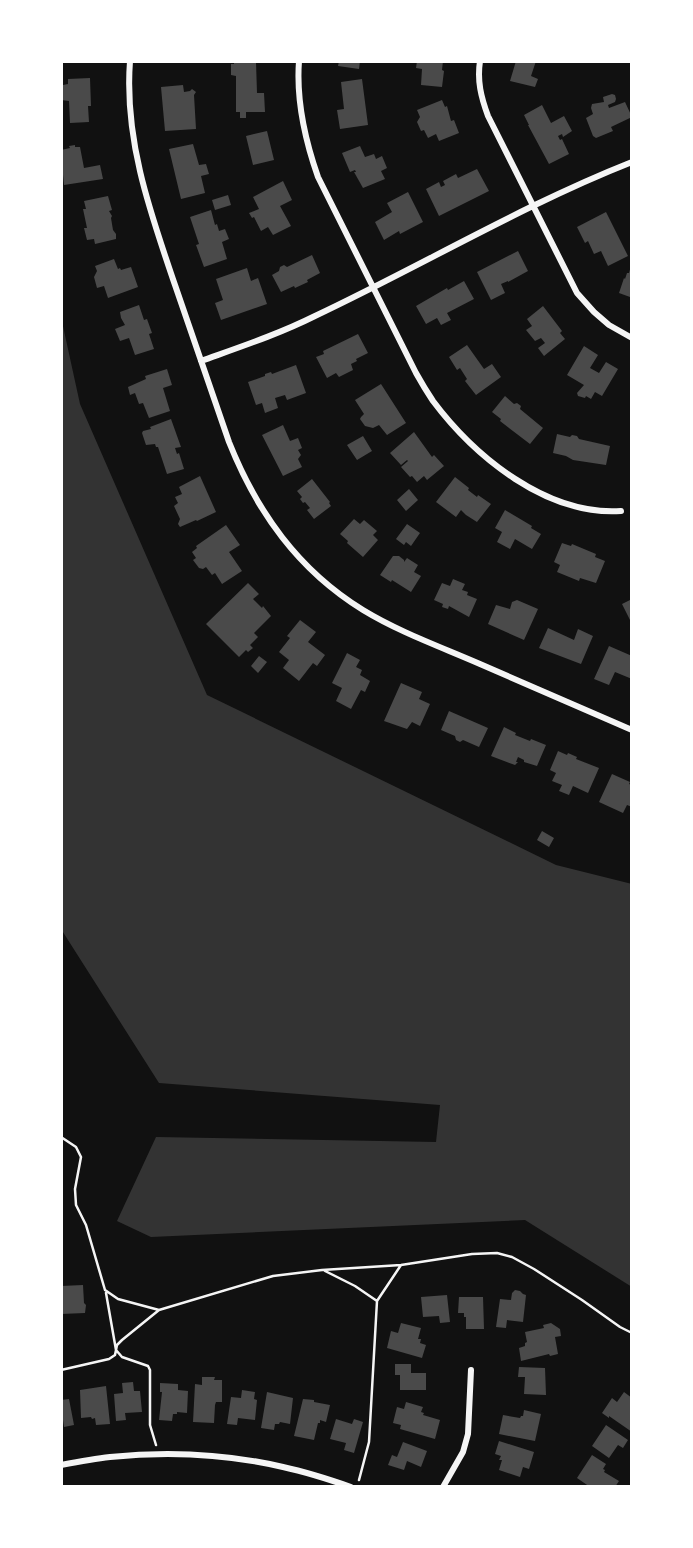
<svg xmlns="http://www.w3.org/2000/svg" width="693" height="1548" font-family="Cabin,sans-serif">
	<style>
		.water { fill: #333 }
		.building { fill: #4a4a4a }
		.lines { fill: none; stroke-linecap: round; stroke-linejoin: round }
		.path { stroke: #f5f5f5; stroke-width: 2.5 }
		.minor { stroke: #f5f5f5; stroke-width: 6 }
	</style>
	<rect width="100%" height="100%" fill="#111"/>
	<path class="water" d="M 61,317 L 80,404 L 207,695 L 556,865 L 632,884 L 632,1287 L 525,1220 L 151,1237 L 117,1221 L 156,1137 L 436,1142 L 440,1105 L 159,1083 L 61,929 Z"/>
	<path class="building" d="M 339,61 L 360,61 L 359,69 L 338,66 Z
		M 417,61 L 443,61 L 442,70 L 444,71 L 442,87 L 421,85 L 422,69 L 416,68 Z
		M 516,61 L 536,61 L 531,76 L 538,79 L 535,87 L 510,81 Z
		M 234,62 L 256,62 L 257,93 L 264,93 L 265,112 L 246,112 L 246,118 L 240,118 L 240,112 L 236,112 L 236,76 L 231,75 L 231,64 L 234,64 Z
		M 90,78 L 91,106 L 88,106 L 89,122 L 70,123 L 69,101 L 61,100 L 63,85 L 68,84 L 68,79 Z
		M 362,79 L 368,125 L 340,129 L 337,110 L 344,109 L 341,82 Z
		M 183,85 L 184,92 L 190,91 L 192,89 L 196,92 L 194,95 L 196,129 L 165,131 L 161,87 Z
		M 612,94 L 615,95 L 616,99 L 615,102 L 608,105 L 609,108 L 625,102 L 632,117 L 611,127 L 613,131 L 596,138 L 593,136 L 586,118 L 593,114 L 591,108 L 592,104 L 604,102 L 603,97 Z
		M 442,100 L 445,107 L 447,106 L 451,121 L 454,120 L 459,133 L 439,141 L 436,134 L 428,138 L 424,130 L 421,131 L 417,122 L 420,117 L 417,110 Z
		M 542,105 L 551,123 L 564,116 L 572,131 L 563,137 L 562,134 L 558,136 L 560,140 L 562,139 L 569,154 L 549,164 L 528,125 L 529,125 L 524,115 Z
		M 267,131 L 274,160 L 253,165 L 246,136 Z
		M 193,144 L 199,165 L 206,164 L 209,174 L 201,176 L 205,193 L 181,199 L 169,149 Z
		M 75,145 L 75,147 L 80,147 L 84,168 L 100,165 L 103,179 L 64,185 L 63,175 L 61,175 L 61,150 L 70,148 L 69,146 Z
		M 360,146 L 365,157 L 374,154 L 376,159 L 382,156 L 387,168 L 381,171 L 385,179 L 363,188 L 354,172 L 356,172 L 355,170 L 350,172 L 342,153 Z
		M 477,169 L 489,191 L 439,216 L 426,189 L 439,182 L 441,187 L 445,185 L 443,181 L 456,174 L 458,178 Z
		M 283,181 L 292,200 L 280,206 L 291,226 L 273,235 L 268,227 L 261,231 L 254,217 L 252,218 L 249,213 L 259,209 L 253,197 Z
		M 408,192 L 423,222 L 400,234 L 399,231 L 384,240 L 375,222 L 392,212 L 387,203 Z
		M 228,195 L 231,205 L 215,210 L 212,200 Z
		M 108,196 L 112,210 L 109,211 L 112,216 L 111,218 L 113,230 L 116,234 L 116,239 L 95,244 L 94,239 L 87,240 L 84,228 L 87,228 L 83,209 L 86,209 L 84,201 Z
		M 211,210 L 215,225 L 217,224 L 219,231 L 225,229 L 229,239 L 222,242 L 227,259 L 204,267 L 196,245 L 199,244 L 190,217 Z
		M 606,212 L 628,256 L 608,266 L 601,251 L 594,254 L 588,241 L 585,243 L 577,227 Z
		M 518,251 L 528,271 L 508,282 L 508,281 L 501,284 L 505,293 L 491,300 L 477,272 Z
		M 312,255 L 320,273 L 307,280 L 308,282 L 295,288 L 294,286 L 281,292 L 272,275 L 279,271 L 280,267 L 284,265 L 287,267 Z
		M 114,259 L 118,269 L 120,268 L 121,270 L 131,267 L 138,287 L 108,298 L 104,286 L 97,288 L 94,277 L 97,271 L 95,266 Z
		M 631,266 L 632,294 L 630,297 L 619,293 L 624,278 L 625,279 L 627,273 L 629,273 Z
		M 247,268 L 251,281 L 258,278 L 267,304 L 221,320 L 215,303 L 223,300 L 216,279 Z
		M 464,281 L 474,299 L 447,313 L 451,320 L 441,325 L 437,318 L 426,324 L 416,306 L 447,288 L 448,290 Z
		M 139,305 L 144,320 L 147,319 L 152,333 L 149,334 L 154,349 L 135,355 L 129,338 L 120,341 L 115,329 L 125,325 L 121,318 L 120,312 Z
		M 543,306 L 562,331 L 560,333 L 565,339 L 544,356 L 538,348 L 545,343 L 541,338 L 535,341 L 526,330 L 532,326 L 527,319 Z
		M 358,334 L 368,353 L 356,359 L 357,361 L 351,364 L 353,370 L 339,377 L 336,373 L 327,378 L 316,357 L 324,354 L 323,351 Z
		M 467,345 L 484,369 L 492,364 L 501,377 L 476,395 L 465,381 L 467,379 L 460,368 L 457,370 L 449,357 Z
		M 584,346 L 598,355 L 590,368 L 599,373 L 606,362 L 618,369 L 602,396 L 595,392 L 591,399 L 586,396 L 585,398 L 578,396 L 577,393 L 584,385 L 567,375 Z
		M 296,365 L 306,393 L 287,400 L 285,395 L 275,398 L 278,408 L 265,413 L 262,403 L 256,405 L 248,382 L 265,376 L 265,374 L 271,372 L 272,374 Z
		M 167,369 L 172,385 L 163,388 L 170,411 L 149,418 L 143,403 L 139,404 L 135,393 L 130,395 L 128,387 L 146,379 L 145,376 Z
		M 381,384 L 406,423 L 387,435 L 379,425 L 373,428 L 365,426 L 360,419 L 361,417 L 364,414 L 355,400 Z
		M 505,396 L 514,404 L 517,403 L 521,406 L 520,409 L 543,428 L 530,444 L 500,421 L 501,419 L 492,412 Z
		M 171,419 L 181,447 L 175,448 L 177,454 L 179,453 L 184,469 L 167,474 L 158,447 L 156,447 L 155,444 L 146,445 L 142,433 L 143,431 L 151,429 L 150,427 Z
		M 283,425 L 290,441 L 298,438 L 302,448 L 298,450 L 301,455 L 298,459 L 302,467 L 283,476 L 262,435 Z
		M 414,432 L 432,457 L 434,455 L 444,466 L 427,480 L 424,476 L 417,482 L 412,476 L 410,477 L 401,467 L 408,461 L 407,460 L 401,465 L 390,453 Z
		M 557,434 L 570,437 L 572,435 L 577,436 L 579,439 L 610,446 L 606,465 L 573,460 L 566,456 L 553,453 Z
		M 363,436 L 372,451 L 357,460 L 347,445 Z
		M 200,476 L 216,512 L 197,521 L 196,520 L 180,527 L 178,524 L 180,519 L 174,506 L 178,503 L 175,497 L 182,494 L 179,487 Z
		M 455,477 L 469,488 L 468,490 L 477,497 L 478,495 L 491,504 L 477,522 L 466,515 L 461,510 L 456,517 L 436,502 Z
		M 312,479 L 330,502 L 329,503 L 331,506 L 314,519 L 307,510 L 310,508 L 305,502 L 303,503 L 300,499 L 302,497 L 297,491 Z
		M 409,489 L 418,500 L 406,511 L 397,500 Z
		M 505,510 L 532,526 L 531,528 L 541,534 L 532,549 L 515,539 L 510,549 L 497,542 L 502,532 L 495,528 Z
		M 354,519 L 360,524 L 364,520 L 377,531 L 373,535 L 378,540 L 363,557 L 347,543 L 348,541 L 340,534 Z
		M 407,524 L 420,533 L 411,546 L 406,542 L 404,545 L 396,539 Z
		M 226,525 L 240,545 L 229,552 L 242,571 L 222,584 L 215,573 L 212,575 L 206,567 L 203,569 L 199,568 L 193,560 L 196,558 L 192,552 L 197,548 L 196,546 Z
		M 562,543 L 571,546 L 572,544 L 596,554 L 595,557 L 605,561 L 596,583 L 580,578 L 579,581 L 557,572 L 560,565 L 554,562 Z
		M 393,556 L 399,556 L 404,560 L 404,562 L 407,558 L 418,565 L 414,572 L 421,576 L 411,592 L 392,580 L 391,582 L 380,575 Z
		M 453,579 L 465,584 L 462,590 L 468,592 L 467,595 L 477,599 L 469,617 L 449,606 L 448,609 L 442,607 L 443,604 L 434,600 L 442,583 L 450,586 Z
		M 248,583 L 259,594 L 253,599 L 262,608 L 263,606 L 271,616 L 254,633 L 258,637 L 250,645 L 253,648 L 248,652 L 246,650 L 239,657 L 206,624 Z
		M 632,599 L 632,624 L 622,604 Z
		M 517,600 L 538,609 L 524,640 L 488,624 L 496,605 L 510,609 L 512,602 Z
		M 300,620 L 316,632 L 308,642 L 325,655 L 317,666 L 313,663 L 299,681 L 283,668 L 289,660 L 279,652 L 290,638 L 287,636 Z
		M 548,628 L 574,640 L 578,629 L 593,636 L 581,664 L 539,648 Z
		M 609,646 L 632,656 L 632,679 L 615,672 L 609,685 L 594,679 Z
		M 347,653 L 360,660 L 356,667 L 362,670 L 360,675 L 370,681 L 365,692 L 361,690 L 351,709 L 336,701 L 342,688 L 332,683 Z
		M 259,656 L 267,662 L 258,673 L 251,666 Z
		M 401,683 L 422,692 L 419,699 L 430,704 L 420,726 L 412,722 L 407,729 L 384,721 Z
		M 449,711 L 488,728 L 479,747 L 463,740 L 460,742 L 456,740 L 455,736 L 441,730 Z
		M 504,727 L 516,733 L 515,735 L 530,741 L 531,739 L 546,745 L 537,766 L 524,762 L 524,760 L 518,757 L 516,762 L 518,762 L 515,765 L 491,756 Z
		M 558,751 L 567,755 L 568,753 L 577,757 L 576,759 L 599,768 L 588,793 L 573,786 L 569,795 L 559,791 L 562,785 L 552,781 L 556,773 L 550,770 Z
		M 612,774 L 630,782 L 629,784 L 632,785 L 632,807 L 627,805 L 623,813 L 599,802 Z
		M 542,831 L 554,838 L 549,847 L 537,840 Z
		M 83,1285 L 84,1303 L 86,1305 L 85,1313 L 61,1314 L 61,1286 Z
		M 515,1290 L 520,1291 L 523,1294 L 526,1295 L 523,1322 L 507,1320 L 506,1328 L 496,1327 L 500,1299 L 511,1300 L 512,1293 Z
		M 447,1295 L 450,1322 L 440,1323 L 439,1316 L 423,1317 L 421,1297 Z
		M 459,1297 L 483,1297 L 484,1329 L 466,1329 L 466,1317 L 464,1317 L 464,1313 L 458,1313 Z
		M 401,1323 L 421,1328 L 418,1339 L 421,1339 L 420,1343 L 426,1345 L 422,1358 L 387,1348 L 391,1331 L 398,1333 Z
		M 551,1323 L 560,1329 L 561,1336 L 555,1337 L 558,1354 L 550,1356 L 549,1354 L 521,1361 L 519,1348 L 525,1346 L 525,1343 L 527,1342 L 525,1332 L 544,1328 L 543,1325 Z
		M 395,1364 L 411,1364 L 411,1373 L 426,1373 L 426,1390 L 400,1390 L 400,1375 L 395,1375 Z
		M 519,1367 L 545,1368 L 546,1395 L 524,1394 L 525,1377 L 518,1377 Z
		M 202,1377 L 215,1377 L 214,1380 L 222,1380 L 222,1402 L 216,1402 L 215,1405 L 214,1423 L 193,1422 L 195,1384 L 202,1385 Z
		M 133,1382 L 134,1391 L 140,1391 L 142,1412 L 125,1413 L 126,1420 L 116,1421 L 114,1394 L 123,1393 L 122,1383 Z
		M 160,1383 L 178,1384 L 178,1390 L 188,1391 L 187,1413 L 177,1412 L 177,1414 L 173,1414 L 172,1421 L 159,1420 L 162,1392 L 160,1392 Z
		M 106,1386 L 110,1424 L 96,1425 L 95,1418 L 92,1419 L 91,1417 L 81,1418 L 80,1390 Z
		M 242,1390 L 255,1392 L 254,1399 L 257,1400 L 255,1420 L 238,1418 L 237,1425 L 227,1424 L 231,1397 L 241,1398 Z
		M 267,1392 L 293,1398 L 290,1424 L 280,1422 L 279,1424 L 275,1424 L 274,1430 L 261,1428 Z
		M 624,1392 L 632,1398 L 632,1432 L 609,1416 L 609,1418 L 602,1413 L 612,1398 L 617,1402 Z
		M 69,1399 L 74,1425 L 64,1427 L 63,1420 L 61,1421 L 61,1400 Z
		M 303,1399 L 314,1400 L 314,1402 L 330,1405 L 326,1422 L 320,1420 L 320,1423 L 318,1423 L 314,1440 L 294,1436 Z
		M 406,1402 L 423,1407 L 421,1412 L 424,1413 L 423,1415 L 440,1420 L 435,1439 L 400,1429 L 401,1425 L 393,1423 L 397,1407 L 404,1409 Z
		M 524,1410 L 541,1414 L 535,1441 L 499,1434 L 503,1415 L 520,1418 L 521,1416 L 523,1416 Z
		M 336,1419 L 352,1424 L 354,1419 L 363,1422 L 354,1453 L 344,1450 L 346,1443 L 330,1439 Z
		M 606,1425 L 628,1440 L 623,1448 L 618,1445 L 609,1458 L 592,1446 Z
		M 499,1441 L 534,1452 L 529,1469 L 523,1467 L 520,1477 L 499,1470 L 502,1460 L 499,1460 L 501,1456 L 495,1454 Z
		M 403,1442 L 427,1451 L 421,1467 L 407,1461 L 404,1470 L 388,1465 L 392,1455 L 397,1457 Z
		M 592,1455 L 606,1464 L 603,1469 L 605,1470 L 604,1472 L 619,1481 L 615,1487 L 590,1487 L 577,1478 Z"/>
	<g class="lines">
		<path class="path" d="M 61,1137 L 76,1147 L 81,1157 L 75,1189 L 76,1205 L 86,1225 L 105,1290 L 118,1299 L 159,1310 L 273,1276 L 322,1270 L 401,1265 L 472,1254 L 497,1253 L 512,1257 L 534,1269 L 582,1300 L 620,1327 L 632,1333
			M 325,1271 L 355,1286 L 377,1301
			M 106,1293 L 116,1350 L 122,1357 L 148,1366 L 150,1370 L 150,1425 L 156,1445
			M 61,1370 L 109,1359 L 115,1355 L 117,1345 L 122,1340 L 159,1310
			M 359,1480 L 369,1442 L 377,1301 L 401,1265"/>
		<path class="minor" d="M 130,61 C 124,139 150,212 175,285 C 193,337 211,390 229,442 C 257,512 298,570 363,610 C 399,632 441,647 480,664 C 530,686 581,708 632,730
			M 299,61 C 296,101 305,140 318,177 L 416,373 C 421,382 427,392 433,401 C 475,457 547,516 621,511
			M 480,61 C 477,81 481,97 488,116 L 577,293 L 594,312 L 609,325 L 632,338
			M 201,361 C 240,347 279,334 315,316 C 421,266 523,205 632,162
			M 61,1465 C 77,1462 93,1459 110,1457 C 167,1451 227,1454 283,1467 C 306,1472 328,1479 351,1487
			M 443,1487 L 463,1452 L 468,1434 L 471,1370"/>
	</g>
	<rect width="693" height="1548" fill="none" stroke="#ffffff" stroke-width="126"/>
</svg>
